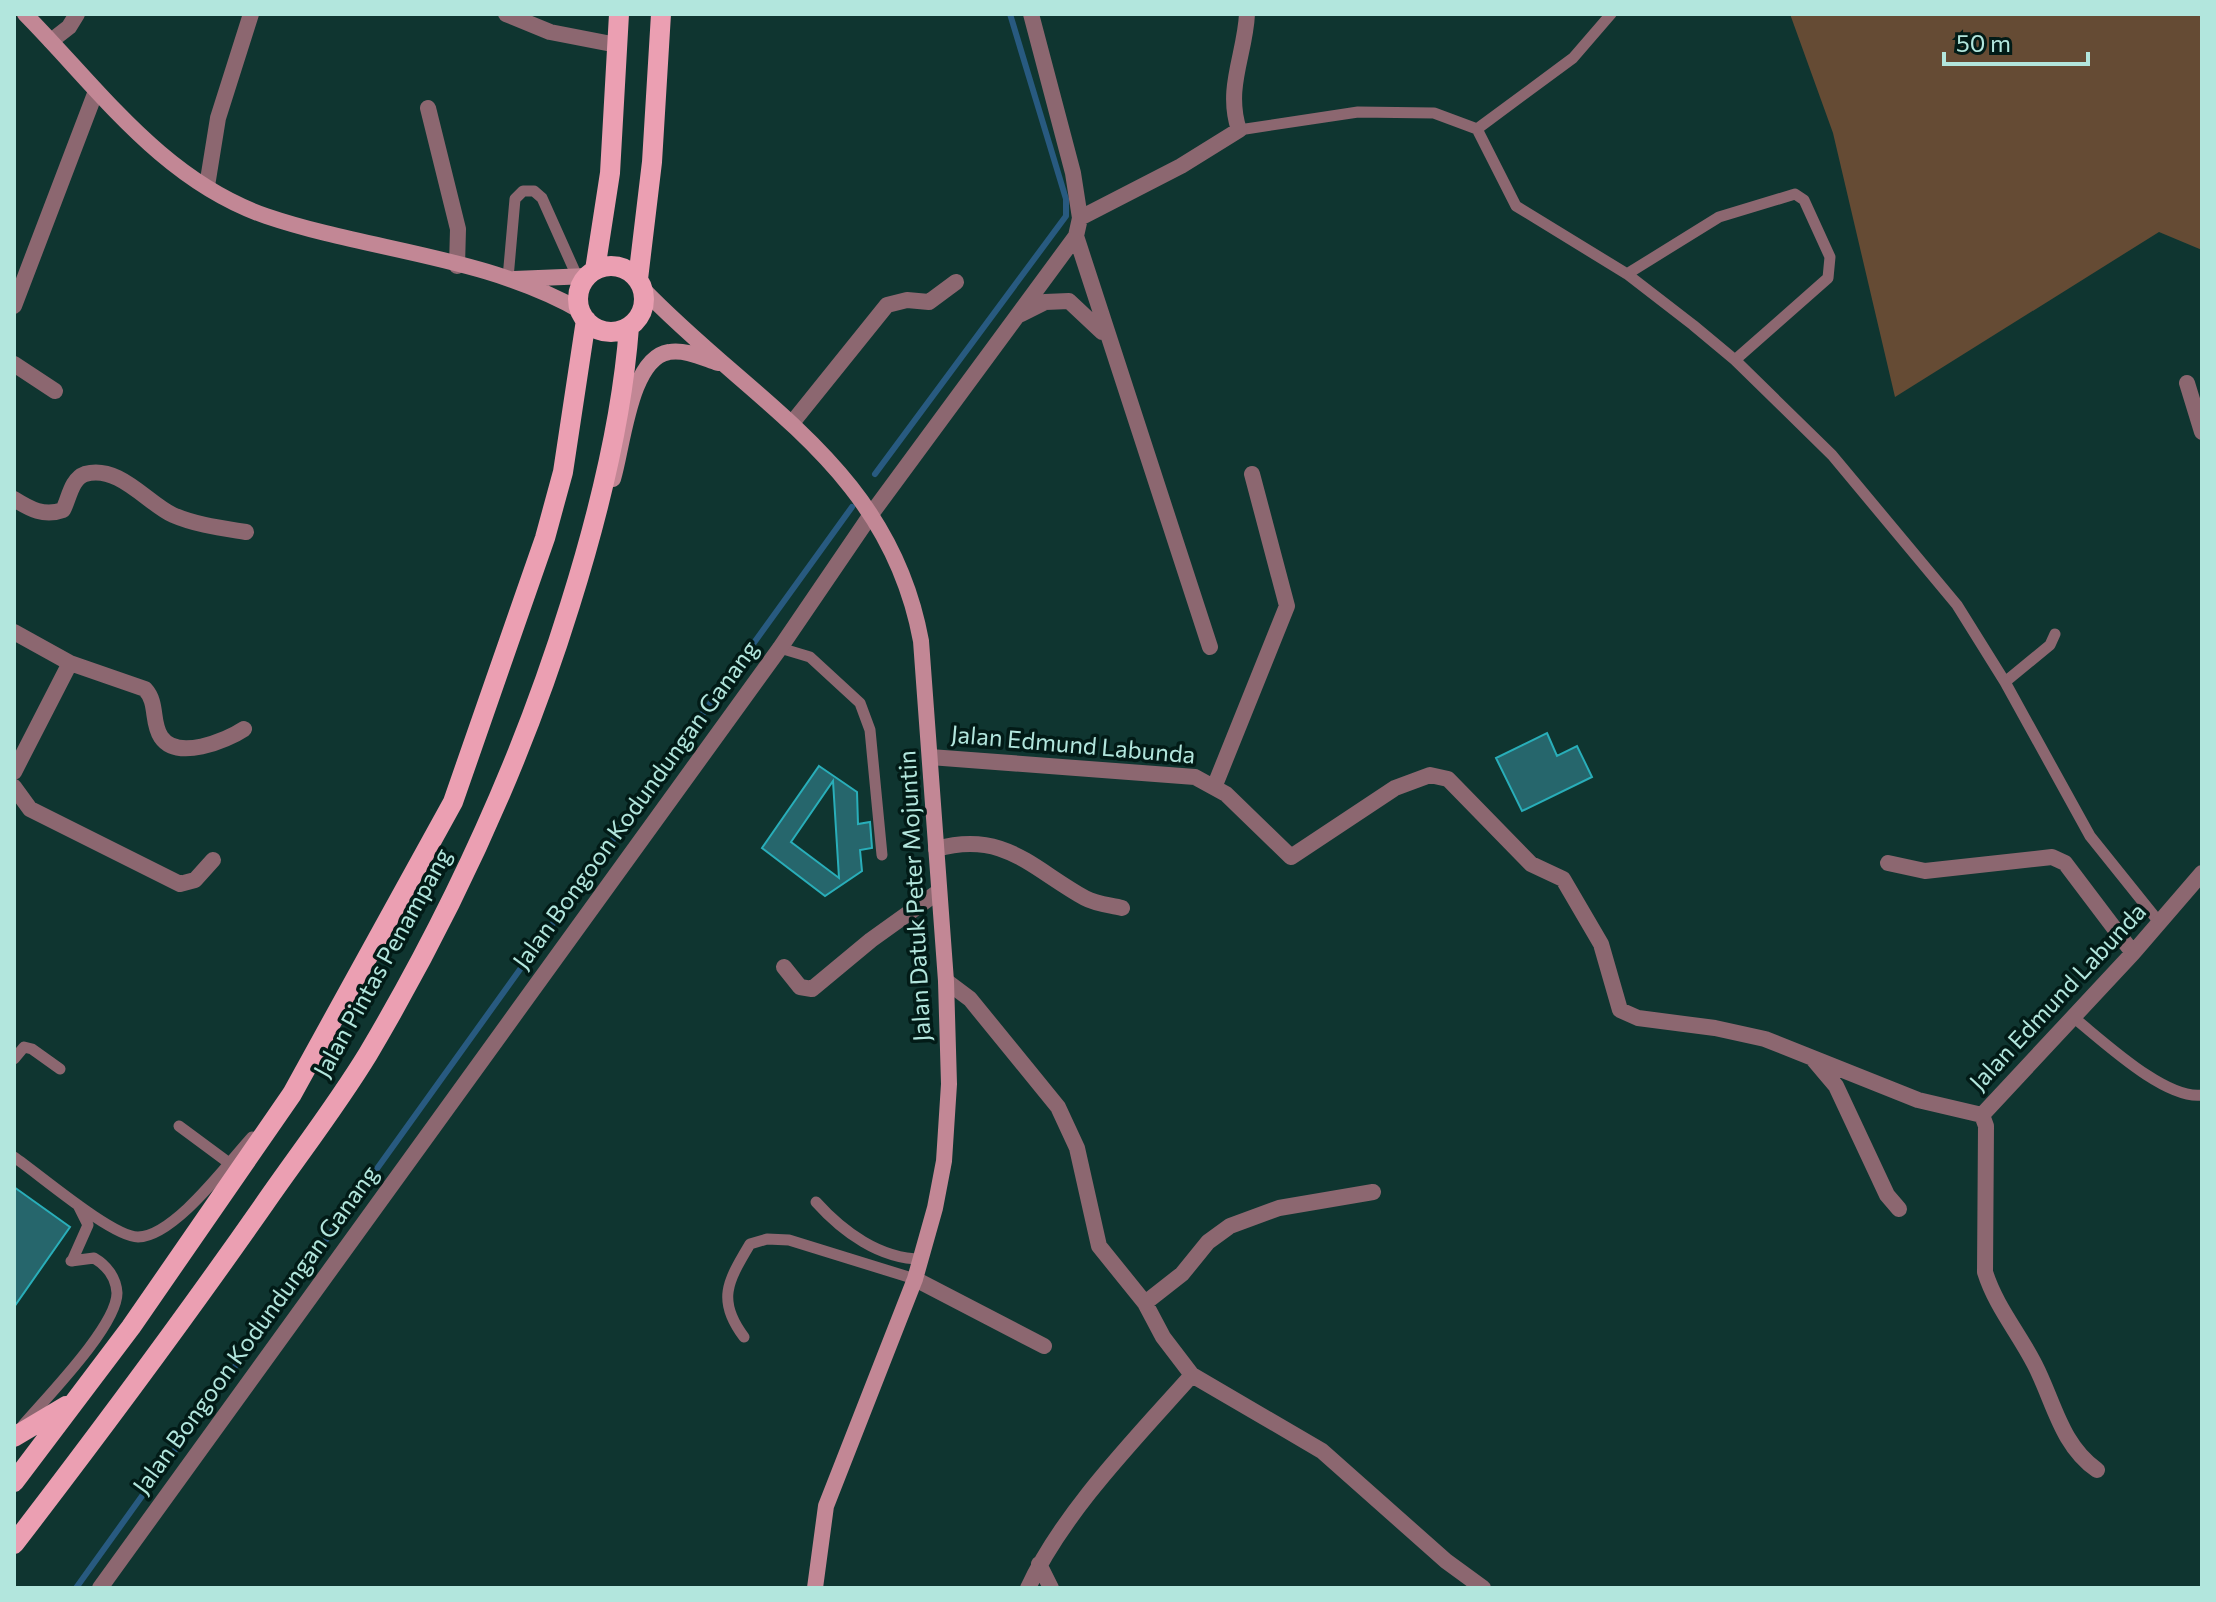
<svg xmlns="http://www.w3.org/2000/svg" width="2216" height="1602" font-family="Commissioner,sans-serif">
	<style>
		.green { fill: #654b34 }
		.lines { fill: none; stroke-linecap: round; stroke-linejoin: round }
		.stream { stroke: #285a80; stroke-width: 6 }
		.building { fill: #26666c; stroke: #29aeb9; stroke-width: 2; fill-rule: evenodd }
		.service { stroke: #8c6770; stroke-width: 11 }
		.minor { stroke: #8c6770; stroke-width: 16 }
		.secondary { stroke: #c28795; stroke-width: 16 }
		.primary { stroke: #eb9fb2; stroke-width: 20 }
		.labels { text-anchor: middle; stroke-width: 7; stroke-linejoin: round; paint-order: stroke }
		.street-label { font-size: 24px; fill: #b2e6dd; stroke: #021b17 }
	</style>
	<rect width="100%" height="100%" fill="#0f3530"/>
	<path class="green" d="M 1790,14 L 2202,14 L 2202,250 L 2159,232 L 1895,397 L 1833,133 Z"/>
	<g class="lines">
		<path class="stream" d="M 875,474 L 1066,216 L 1066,199 L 1010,14
			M 675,752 L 852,507
			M 76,1588 L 666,766"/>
	</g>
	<path class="building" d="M 1547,733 L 1557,756 L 1577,746 L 1592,777 L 1522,811 L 1496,758 Z
		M 819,766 L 857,792 L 858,824 L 870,822 L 872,848 L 860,850 L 862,871 L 825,896 L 762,848 ZM 833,781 L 839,878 L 791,842 Z
		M 14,1187 L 70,1227 L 14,1307 Z"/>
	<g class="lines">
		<path class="service" d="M 1477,129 L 1573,58 L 1611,14
			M 1239,130 L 1358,112 L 1434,113 L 1477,129 L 1516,206 L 1627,274 L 1693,325 L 1735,360 L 1832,455 L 1957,605 L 2005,682 L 2090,836 L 2159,922
			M 1627,274 L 1719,217 L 1795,194 L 1804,200 L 1830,257 L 1828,278 L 1735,360
			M 508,278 L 515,199 L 523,191 L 534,191 L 542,198 L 576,274
			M 780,648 L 810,657 L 860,703 L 870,730 L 882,855
			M 2005,682 L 2050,645 L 2055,634
			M 2073,1017 C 2103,1041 2165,1100 2202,1095
			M 14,1059 L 24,1047 L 32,1049 L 60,1069
			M 179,1126 L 229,1163
			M 14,1157 C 39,1174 112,1237 138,1237 C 175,1236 228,1163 252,1137
			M 816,1202 C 843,1232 880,1259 921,1259
			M 72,1261 L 88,1225 L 78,1205
			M 744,1337 C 716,1300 728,1281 750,1244 L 767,1239 L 789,1240 L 915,1279
			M 23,1425 C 46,1398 117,1326 117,1293 C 116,1277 106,1265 94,1258 L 71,1261"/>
		<path class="minor" d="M 506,14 L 550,32 L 617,45
			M 51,41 L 69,27 L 77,14
			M 428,108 L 458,229 L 457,266
			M 207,186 L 218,118 L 251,14
			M 1080,218 L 1181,166 L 1239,130 C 1225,88 1245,55 1247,14
			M 1076,236 L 1210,647
			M 14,306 L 96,91
			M 1021,314 L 1045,302 L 1069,301 L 1102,332
			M 14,364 L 55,391
			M 2187,383 L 2202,432
			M 792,423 L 887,305 L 907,300 L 929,302 L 956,282
			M 14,499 C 30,509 44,517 63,510 C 69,499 71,479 85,474 C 119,464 148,504 173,515 C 196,525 221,528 246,532
			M 14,632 L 70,663 L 145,689 C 158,703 151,722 161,737 C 177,761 226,741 244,729
			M 930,757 L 1195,777 L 1226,794 L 1291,857 L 1395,788 L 1430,775 L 1448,779 L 1531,864 L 1563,879 L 1601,944 L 1620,1010 L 1638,1018 L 1715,1028 L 1765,1039 L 1918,1100 L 1982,1115
			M 14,772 L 70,663
			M 1215,785 L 1287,606 L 1252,474
			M 14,787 L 30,809 L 180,884 L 195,880 L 213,860
			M 936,849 C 1004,830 1031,868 1085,898 C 1096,904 1110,905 1122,908
			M 1888,863 L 1925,871 L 2052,857 L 2065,863 L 2133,953
			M 784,967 L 800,987 L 812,989 L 871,940 L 938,892
			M 946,981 L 970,999 L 1058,1107 L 1077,1148 L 1099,1246 L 1145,1303 L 1163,1337 L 1192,1375 L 1322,1451 L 1446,1561 L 1483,1588
			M 1814,1060 L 1836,1086 L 1887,1195 L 1899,1209
			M 1982,1115 L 1986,1126 L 1985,1272 C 1996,1307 2019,1333 2035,1365 C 2054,1402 2061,1445 2097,1470
			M 1982,1115 L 2133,953 L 2202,873
			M 915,1279 L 1044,1346
			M 1145,1303 L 1182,1274 L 1208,1242 L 1230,1226 L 1279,1208 L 1373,1192
			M 1039,1564 L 1051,1588
			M 100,1588 L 780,648 L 872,513 L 1076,236 L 1080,218 L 1073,173 L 1031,14
			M 1028,1588 C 1063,1512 1136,1438 1192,1375"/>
		<path class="secondary" d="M 25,14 C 99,89 162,180 266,216 C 369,251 486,256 581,311
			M 514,279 L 588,276
			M 642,288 C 753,404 889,467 921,641 L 946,981 L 949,1084 L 944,1161 L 935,1208 L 915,1279 L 826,1506 L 815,1588
			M 613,479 C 623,446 630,358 669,352 C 685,349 703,358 718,363"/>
		<path class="primary" d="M578 299a33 33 0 1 1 66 0a33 33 0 1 1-66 0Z
			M 595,270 L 610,173 L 619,14
			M 638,279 L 652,162 L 661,14
			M 14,1437 L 66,1406
			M 14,1482 L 131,1327 L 292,1094 L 453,802 L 545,538 L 563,472 L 586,320
			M 14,1544 C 100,1432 184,1319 265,1203 C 299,1154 337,1105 368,1054 C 452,912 521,763 570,605 C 598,516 622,421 629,327"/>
	</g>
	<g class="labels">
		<g class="street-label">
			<text transform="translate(1073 745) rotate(5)" y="8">Jalan Edmund Labunda</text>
			<text transform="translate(636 805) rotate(-54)" y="8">Jalan Bongoon Kodundungan Ganang</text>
			<text transform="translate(915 896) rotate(-93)" y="8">Jalan Datuk Peter Mojuntin</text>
			<text transform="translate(383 963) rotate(-61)" y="8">Jalan Pintas Penampang</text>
			<text transform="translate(2058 997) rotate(-47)" y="8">Jalan Edmund Labunda</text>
			<text transform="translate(256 1330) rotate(-54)" y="8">Jalan Bongoon Kodundungan Ganang</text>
		</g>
	</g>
	<rect width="2216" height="1602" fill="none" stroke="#b2e6dd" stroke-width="32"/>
	<path d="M1944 52v12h144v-12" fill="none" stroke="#b2e6dd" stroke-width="4"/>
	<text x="1956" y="52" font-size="24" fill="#b2e6dd" stroke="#021b17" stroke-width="6" paint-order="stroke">50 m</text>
</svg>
